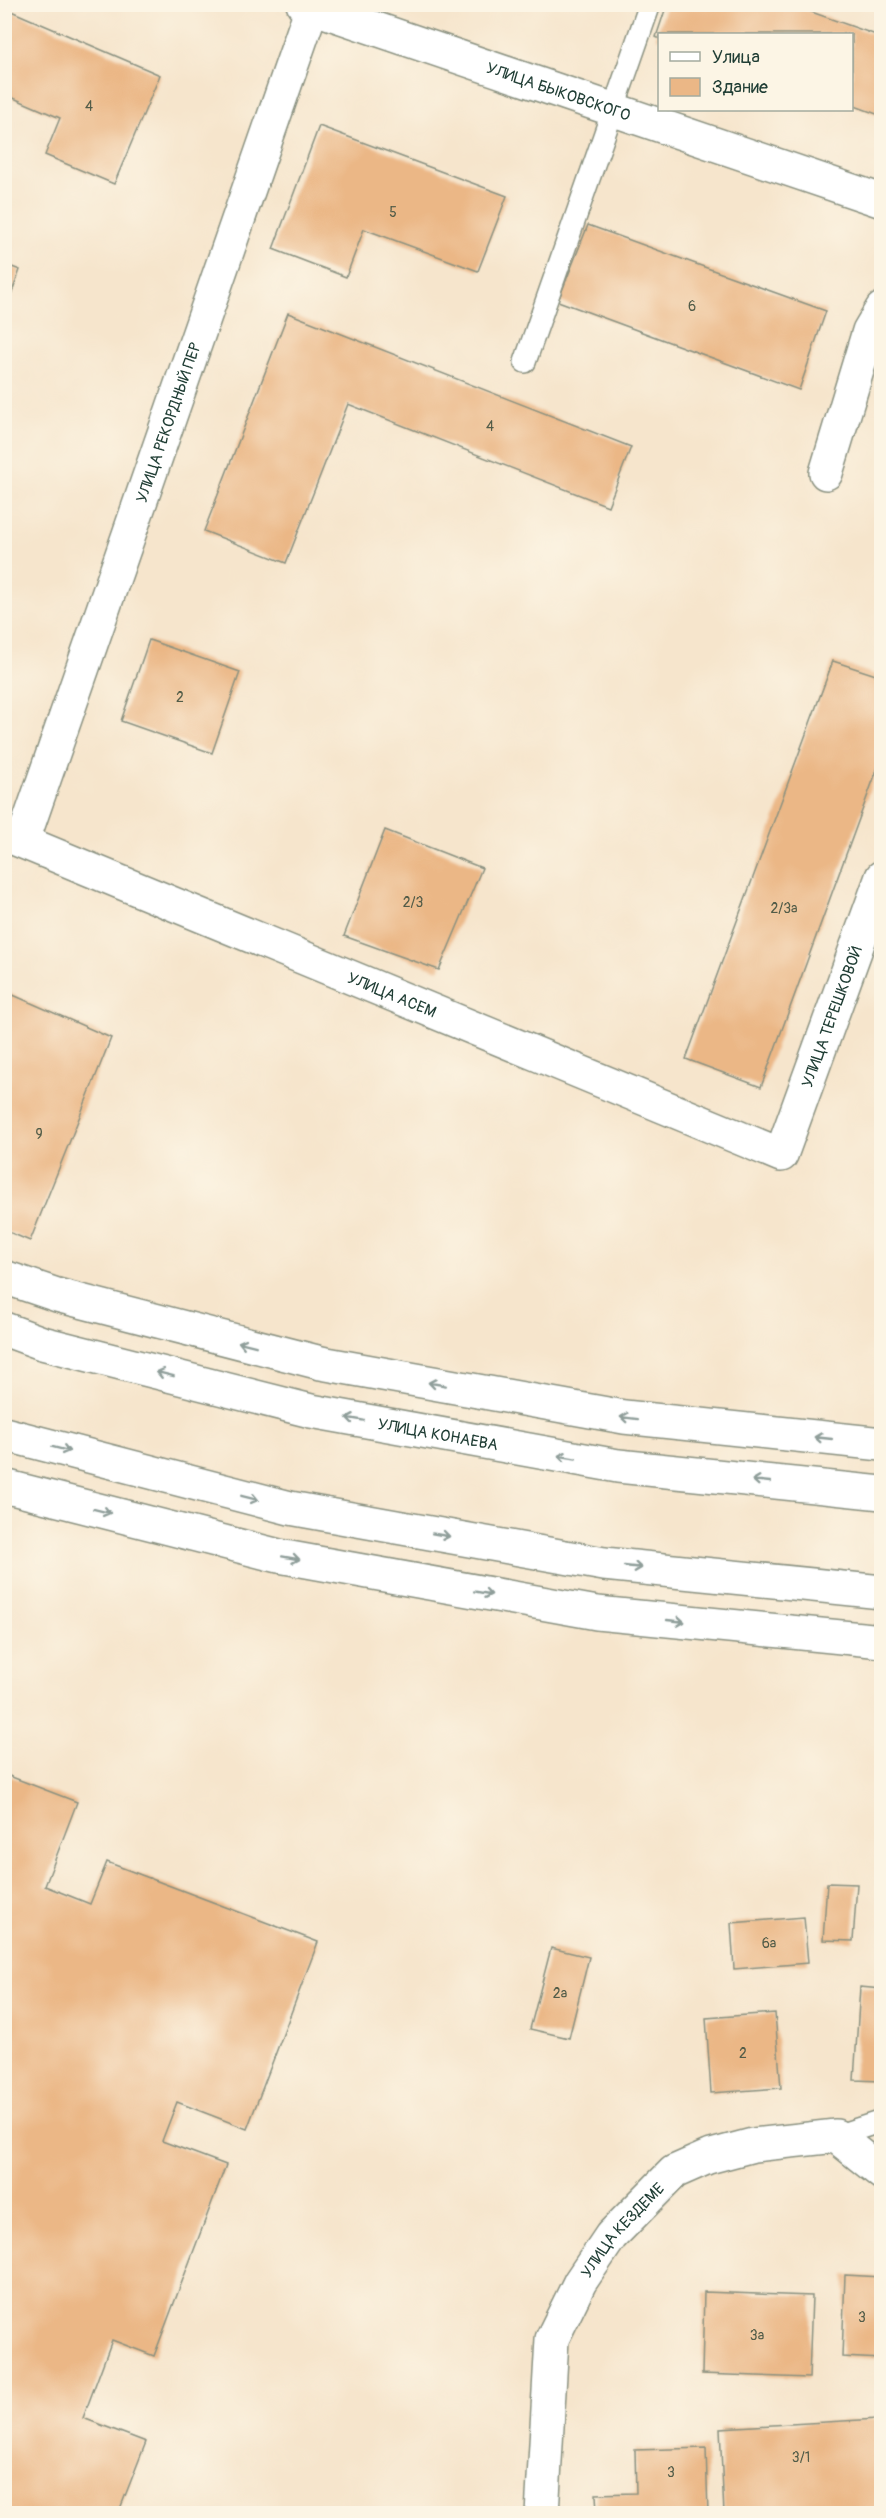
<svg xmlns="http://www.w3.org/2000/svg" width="886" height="2518" font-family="Pangolin,sans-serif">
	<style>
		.building { fill: #ebb786 }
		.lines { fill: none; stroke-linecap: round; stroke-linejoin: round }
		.lane-casing { stroke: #8a9180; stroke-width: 24 }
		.street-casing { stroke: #8a9180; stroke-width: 36 }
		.secondary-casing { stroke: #8a9180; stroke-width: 36 }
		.lane { stroke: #fff; stroke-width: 21 }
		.street { stroke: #fff; stroke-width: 33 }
		.secondary { stroke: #fff; stroke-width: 33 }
		.oneway { stroke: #8f9e9a }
		.labels { text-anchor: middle; stroke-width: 6; stroke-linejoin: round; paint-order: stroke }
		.number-label { font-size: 14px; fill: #525c48 }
		.street-label { font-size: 16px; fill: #1f3d34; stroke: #fcf5e5 }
	</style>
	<rect width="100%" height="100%" fill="#fcf5e5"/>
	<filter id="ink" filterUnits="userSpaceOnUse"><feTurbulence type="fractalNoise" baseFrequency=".0167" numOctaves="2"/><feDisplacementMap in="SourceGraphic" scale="12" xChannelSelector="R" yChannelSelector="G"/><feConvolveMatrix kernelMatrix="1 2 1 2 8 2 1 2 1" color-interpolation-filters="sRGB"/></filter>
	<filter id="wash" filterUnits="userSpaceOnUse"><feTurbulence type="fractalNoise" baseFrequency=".008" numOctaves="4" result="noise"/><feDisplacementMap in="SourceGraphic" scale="24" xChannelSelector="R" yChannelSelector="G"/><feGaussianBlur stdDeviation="1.35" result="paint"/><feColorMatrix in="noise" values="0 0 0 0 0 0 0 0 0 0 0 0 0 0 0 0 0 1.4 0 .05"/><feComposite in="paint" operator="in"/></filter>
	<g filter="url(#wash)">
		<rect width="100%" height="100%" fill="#f6e5cc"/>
		<g id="blocks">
			<path class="building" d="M 667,4 L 789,4 L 882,37 L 882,116 L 852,105 L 852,34 L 660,34 L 660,39 L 656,37 Z
				M 4,8 L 160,75 L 114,184 L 45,155 L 60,118 L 4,94 Z
				M 319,126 L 507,196 L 478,271 L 364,229 L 346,277 L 273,249 Z
				M 588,225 L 826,311 L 799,390 L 558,301 Z
				M 4,264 L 20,270 L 5,311 L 4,310 Z
				M 288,313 L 631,447 L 608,506 L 348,404 L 286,563 L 204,531 Z
				M 149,640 L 240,672 L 212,753 L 121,721 Z
				M 833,661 L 882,677 L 882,756 L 761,1087 L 686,1059 Z
				M 385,830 L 482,868 L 439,970 L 344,936 Z
				M 4,991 L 111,1038 L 30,1241 L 4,1230 Z
				M 4,1774 L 77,1802 L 45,1886 L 90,1904 L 107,1862 L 318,1942 L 247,2129 L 177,2102 L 162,2141 L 226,2165 L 154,2356 L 112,2340 L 83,2418 L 146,2442 L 118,2514 L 4,2514 Z
				M 827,1883 L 857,1884 L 853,1941 L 823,1940 Z
				M 804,1917 L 808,1963 L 734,1969 L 731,1923 Z
				M 551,1948 L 589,1957 L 569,2038 L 530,2029 Z
				M 860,1987 L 882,1989 L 882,2081 L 854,2080 Z
				M 775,2013 L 781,2088 L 711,2093 L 706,2018 Z
				M 845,2275 L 882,2277 L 882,2359 L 842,2357 Z
				M 704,2292 L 812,2296 L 809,2378 L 702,2374 Z
				M 878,2419 L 882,2514 L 724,2514 L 720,2428 Z
				M 706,2448 L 708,2514 L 597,2514 L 596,2494 L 636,2493 L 635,2450 Z"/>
		</g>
	</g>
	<g filter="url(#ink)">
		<use href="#blocks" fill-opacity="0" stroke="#8a9180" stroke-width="1.5"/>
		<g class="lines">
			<defs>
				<path id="lane" d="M 525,362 L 650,4
					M 836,2136 L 882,2121"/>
				<g id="street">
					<path id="s1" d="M 303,4 L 882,201"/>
					<path d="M 826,473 L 869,331 L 882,309"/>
					<path id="s2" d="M 4,834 L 781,1155 L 882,877"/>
					<path id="s3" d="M 23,840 L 313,4"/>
					<path id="s4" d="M 542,2514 L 552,2339 L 580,2282 L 611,2236 L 674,2172 L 708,2157 L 753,2145 L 836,2136 L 882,2173"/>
				</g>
				<g id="secondary">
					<path d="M 4,1277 L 57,1295 L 321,1363 L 624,1417 L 882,1444"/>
					<path id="s5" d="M 4,1329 L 42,1343 L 311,1411 L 618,1466 L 882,1493"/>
					<path d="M 4,1434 L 290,1508 L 604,1564 L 882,1592"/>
					<path d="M 4,1486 L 279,1556 L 597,1613 L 882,1641"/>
				</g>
			</defs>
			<use href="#lane" class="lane-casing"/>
			<use href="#street" class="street-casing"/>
			<use href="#secondary" class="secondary-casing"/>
			<use href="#lane" class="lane"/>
			<use href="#street" class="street"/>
			<use href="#secondary" class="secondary"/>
		</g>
		<defs><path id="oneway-shaft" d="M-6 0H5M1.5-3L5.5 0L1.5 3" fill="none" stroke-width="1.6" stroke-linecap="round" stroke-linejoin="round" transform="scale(1.5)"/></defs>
		<g class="oneway">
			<use href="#oneway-shaft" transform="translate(247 1344) rotate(-166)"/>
			<use href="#oneway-shaft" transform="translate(165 1374) rotate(-166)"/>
			<use href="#oneway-shaft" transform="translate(437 1384) rotate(-170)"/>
			<use href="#oneway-shaft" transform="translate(629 1418) rotate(-173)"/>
			<use href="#oneway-shaft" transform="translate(355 1419) rotate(-170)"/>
			<use href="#oneway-shaft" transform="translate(823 1438) rotate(-174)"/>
			<use href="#oneway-shaft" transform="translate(61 1449) rotate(14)"/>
			<use href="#oneway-shaft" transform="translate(567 1457) rotate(-170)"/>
			<use href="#oneway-shaft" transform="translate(761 1481) rotate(-174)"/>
			<use href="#oneway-shaft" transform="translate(250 1498) rotate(14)"/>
			<use href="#oneway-shaft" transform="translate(102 1511) rotate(14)"/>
			<use href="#oneway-shaft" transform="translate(441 1535) rotate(10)"/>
			<use href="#oneway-shaft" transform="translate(291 1558) rotate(10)"/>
			<use href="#oneway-shaft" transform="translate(633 1567) rotate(6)"/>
			<use href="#oneway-shaft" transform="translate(483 1593) rotate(10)"/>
			<use href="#oneway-shaft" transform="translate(676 1621) rotate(6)"/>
		</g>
	</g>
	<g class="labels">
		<g class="number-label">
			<text x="89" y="111">4</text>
			<text x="393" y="217">5</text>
			<text x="692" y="311">6</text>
			<text x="490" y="431">4</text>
			<text x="180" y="702">2</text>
			<text x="413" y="907">2/3</text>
			<text x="784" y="913">2/3а</text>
			<text x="39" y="1139">9</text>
			<text x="769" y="1948">6а</text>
			<text x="560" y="1998">2а</text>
			<text x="743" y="2058">2</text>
			<text x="862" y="2322">3</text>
			<text x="757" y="2340">3а</text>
			<text x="801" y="2462">3/1</text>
			<text x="671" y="2477">3</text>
		</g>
		<g class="street-label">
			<text dy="6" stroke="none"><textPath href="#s1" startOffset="270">УЛИЦА БЫКОВСКОГО</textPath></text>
			<text dy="6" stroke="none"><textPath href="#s3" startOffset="442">УЛИЦА РЕКОРДНЫЙ ПЕР</textPath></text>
			<text dy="6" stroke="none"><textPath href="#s2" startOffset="420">УЛИЦА АСЕМ</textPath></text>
			<text dy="6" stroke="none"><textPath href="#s2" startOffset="988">УЛИЦА ТЕРЕШКОВОЙ</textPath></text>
			<text dy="6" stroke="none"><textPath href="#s5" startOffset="447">УЛИЦА КОНАЕВА</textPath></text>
			<text dy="6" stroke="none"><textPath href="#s4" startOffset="306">УЛИЦА КЕЗДЕМЕ</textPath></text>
		</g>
	</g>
	<rect width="886" height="2518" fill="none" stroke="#fcf5e5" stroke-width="24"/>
	<rect x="658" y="33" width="195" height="78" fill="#fcf5e5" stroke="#a4ab9e" stroke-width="1.5"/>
	<rect x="670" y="52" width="30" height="9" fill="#ffffff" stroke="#a4ab9e" stroke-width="1.5"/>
	<text x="712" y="63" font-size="18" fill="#1f3d34">Улица</text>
	<rect x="670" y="78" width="30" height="18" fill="#ebb786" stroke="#a4ab9e" stroke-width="1.5"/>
	<text x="712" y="93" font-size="18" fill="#1f3d34">Здание</text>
</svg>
